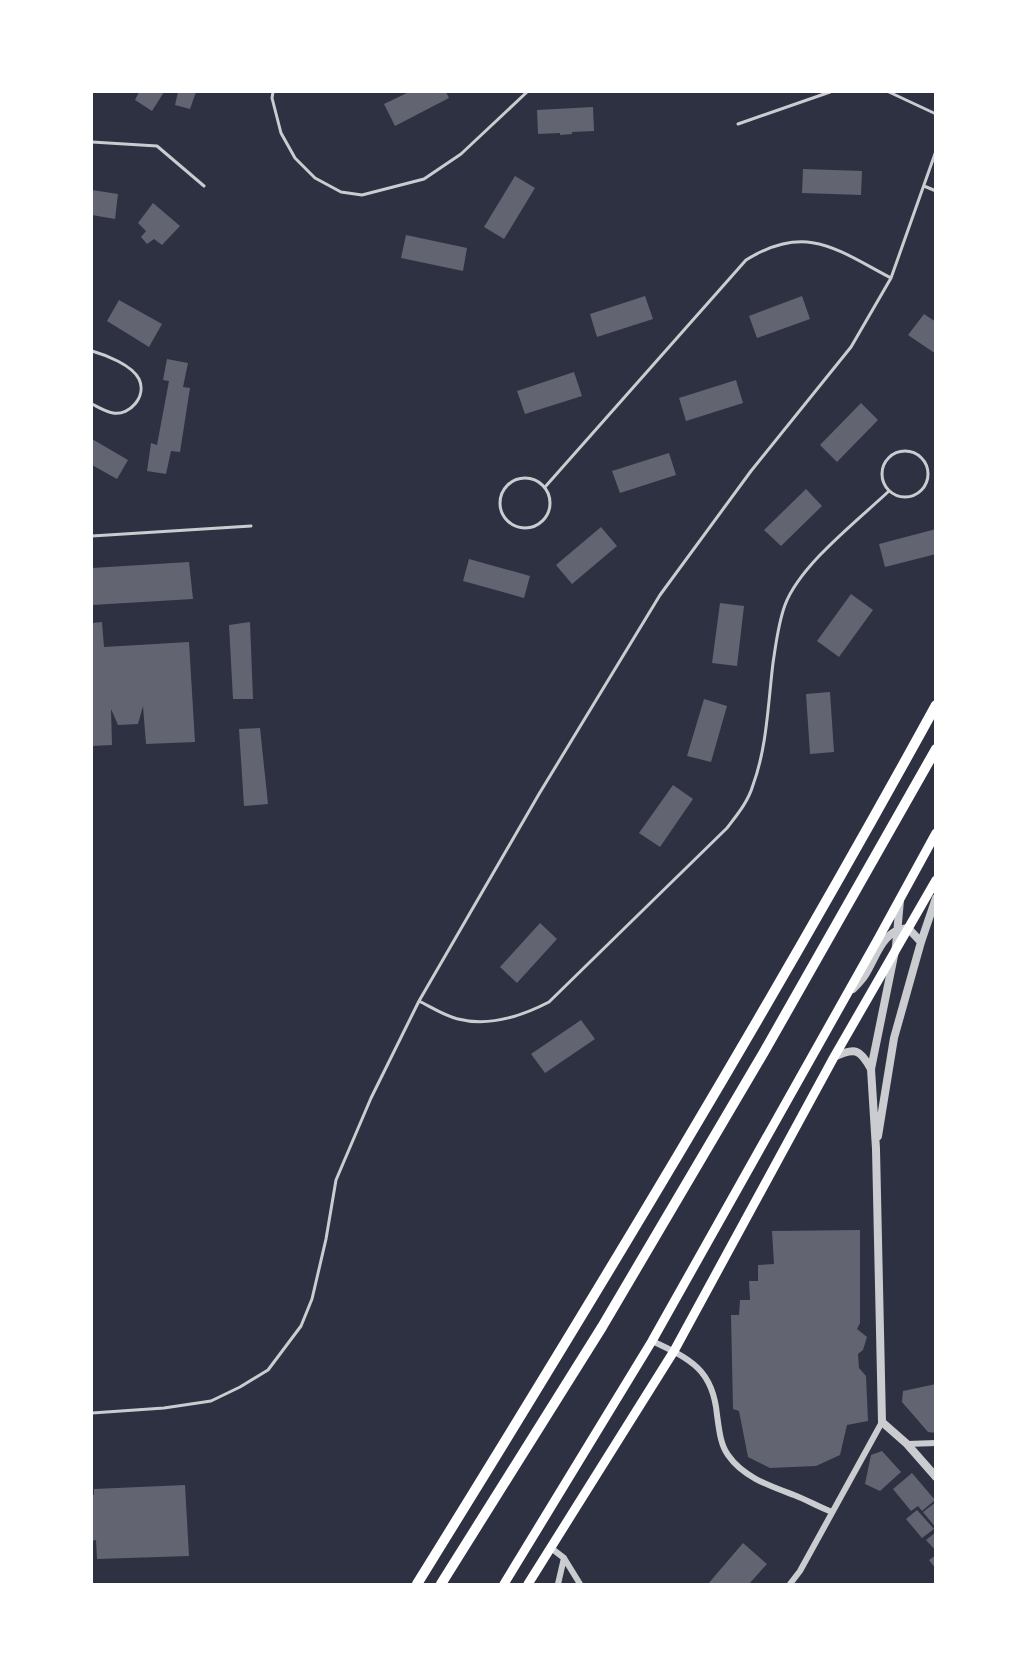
<svg xmlns="http://www.w3.org/2000/svg" width="1027" height="1676" font-family="Arial,sans-serif">
	<style>
		.building { fill: #626471 }
		.lines { fill: none; stroke-linecap: round; stroke-linejoin: round }
		.service { stroke: #caccd0; stroke-width: 3 }
		.minor { stroke: #caccd0; stroke-width: 6 }
		.tertiary { stroke: #caccd0; stroke-width: 8 }
		.primary { stroke: #fff; stroke-width: 9 }
		.motorway { stroke: #fff; stroke-width: 10 }
	</style>
	<rect width="100%" height="100%" fill="#2d3142"/>
	<path class="building" d="M 139,92 L 164,92 L 152,111 L 135,100 Z
		M 178,92 L 196,92 L 190,109 L 175,105 Z
		M 409,92 L 446,92 L 449,98 L 395,126 L 384,104 Z
		M 593,107 L 594,131 L 572,132 L 572,134 L 560,135 L 560,133 L 538,134 L 537,110 Z
		M 803,169 L 862,171 L 861,195 L 802,193 Z
		M 515,176 L 535,188 L 504,239 L 484,227 Z
		M 92,190 L 118,194 L 115,219 L 92,215 Z
		M 153,203 L 180,226 L 162,245 L 154,239 L 147,244 L 141,237 L 146,231 L 138,223 Z
		M 406,235 L 467,248 L 463,271 L 401,258 Z
		M 645,296 L 653,319 L 597,337 L 590,314 Z
		M 802,296 L 810,319 L 757,338 L 749,316 Z
		M 119,300 L 162,324 L 149,347 L 107,321 Z
		M 924,314 L 936,322 L 936,354 L 908,335 Z
		M 167,359 L 188,363 L 183,387 L 190,388 L 180,452 L 171,451 L 166,474 L 147,471 L 151,443 L 157,445 L 169,381 L 163,380 Z
		M 574,372 L 582,396 L 525,414 L 517,391 Z
		M 736,380 L 743,403 L 686,421 L 679,398 Z
		M 861,403 L 878,420 L 837,462 L 820,445 Z
		M 92,439 L 128,460 L 117,479 L 92,465 Z
		M 669,453 L 676,475 L 620,493 L 612,471 Z
		M 806,489 L 822,506 L 781,546 L 764,530 Z
		M 601,527 L 617,546 L 572,584 L 556,565 Z
		M 936,529 L 936,554 L 885,567 L 879,544 Z
		M 469,559 L 530,576 L 524,598 L 463,581 Z
		M 189,562 L 193,599 L 92,605 L 92,568 Z
		M 851,594 L 873,610 L 839,657 L 817,641 Z
		M 720,603 L 744,606 L 737,666 L 712,663 Z
		M 102,622 L 104,647 L 189,642 L 195,742 L 146,744 L 143,706 L 138,724 L 118,725 L 111,709 L 112,745 L 92,746 L 92,623 Z
		M 250,622 L 253,699 L 233,699 L 229,625 Z
		M 830,692 L 834,752 L 810,754 L 806,694 Z
		M 704,699 L 727,706 L 711,762 L 687,756 Z
		M 260,728 L 268,804 L 244,806 L 239,729 Z
		M 673,785 L 693,799 L 660,847 L 639,833 Z
		M 540,923 L 557,939 L 517,983 L 500,967 Z
		M 581,1020 L 595,1039 L 545,1073 L 531,1054 Z
		M 860,1230 L 860,1323 L 857,1329 L 867,1337 L 863,1350 L 858,1354 L 859,1368 L 866,1376 L 868,1421 L 847,1425 L 840,1455 L 816,1466 L 770,1468 L 748,1457 L 739,1411 L 733,1409 L 731,1315 L 739,1315 L 740,1300 L 750,1300 L 749,1281 L 758,1281 L 758,1265 L 774,1264 L 772,1231 Z
		M 936,1384 L 936,1433 L 928,1432 L 902,1402 L 903,1391 Z
		M 882,1451 L 901,1472 L 880,1491 L 865,1484 L 871,1455 Z
		M 912,1473 L 935,1500 L 922,1511 L 918,1506 L 911,1511 L 893,1489 Z
		M 185,1485 L 189,1556 L 97,1559 L 96,1540 L 92,1541 L 92,1495 L 94,1495 L 94,1489 Z
		M 936,1502 L 936,1528 L 923,1512 Z
		M 917,1510 L 934,1529 L 922,1538 L 906,1519 Z
		M 936,1532 L 936,1551 L 926,1540 Z
		M 743,1543 L 767,1564 L 749,1584 L 708,1584 Z
		M 936,1555 L 936,1569 L 929,1560 Z"/>
	<g class="lines">
		<path class="service" d="M 273,92 L 272,98 L 281,133 L 295,158 L 315,178 L 341,192 L 362,195 L 424,179 L 461,154 L 527,92
			M 889,92 L 936,114
			M 738,124 L 830,92
			M 92,142 L 157,146 L 204,186
			M 924,186 L 936,191
			M 92,351 C 106,355 132,365 139,379 C 147,396 130,416 113,413 C 106,412 98,407 92,404
			M882 474a23 23 0 1 1 46 0a23 23 0 1 1-46 0Z
			M500 503a25 25 0 1 1 50 0a25 25 0 1 1-50 0Z
			M 545,487 L 746,260 C 806,223 836,249 891,278
			M 92,536 L 251,526
			M 419,1001 C 431,1007 445,1016 458,1019 C 489,1027 522,1016 549,1002 L 727,828 C 737,815 748,802 753,785 C 767,747 768,704 773,663 C 776,644 778,624 785,605 C 800,565 857,521 889,491
			M 92,1413 L 164,1408 L 211,1401 L 240,1387 L 268,1370 L 301,1326 L 312,1299 L 326,1239 L 336,1180 L 371,1098 L 419,1001 L 539,794 L 660,595 L 751,471 L 851,347 L 891,278 L 936,151"/>
		<path class="minor" d="M 652,1341 C 691,1359 713,1370 717,1415 C 719,1428 720,1444 728,1455 C 743,1477 770,1486 794,1495 C 807,1500 819,1507 832,1512
			M 907,1444 L 936,1443
			M 551,1548 L 564,1558 L 580,1584
			M 558,1584 L 564,1558
			M 790,1584 L 800,1571 L 882,1422"/>
		<path class="tertiary" d="M 900,900 L 896,946 L 871,1069 L 876,1149 L 882,1422 L 907,1444 L 936,1477
			M 853,989 C 857,985 862,980 865,975 C 877,956 882,930 908,928 L 921,942
			M 834,1057 C 855,1047 860,1049 871,1069
			M 878,1136 L 894,1038 L 921,942 L 936,898"/>
		<path class="primary" d="M 504,1584 L 652,1341 L 878,939 L 936,833
			M 528,1584 L 674,1351 L 834,1057 L 936,880"/>
		<path class="motorway" d="M 417,1584 C 596,1295 772,1004 936,705
			M 441,1584 L 602,1327 L 764,1052 L 936,749"/>
	</g>
	<rect width="1027" height="1676" fill="none" stroke="#ffffff" stroke-width="186"/>
</svg>
